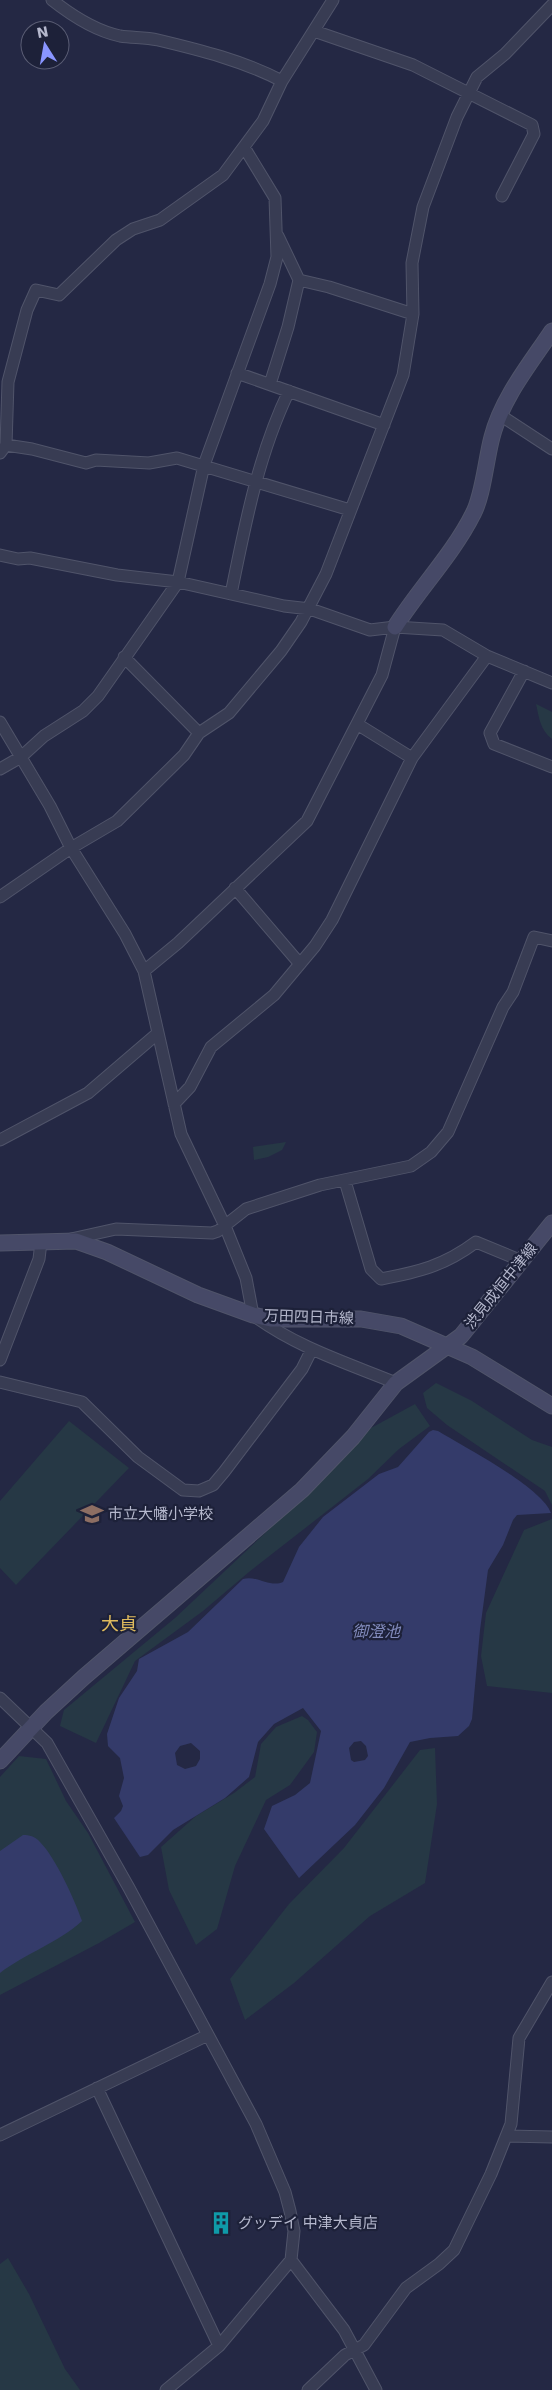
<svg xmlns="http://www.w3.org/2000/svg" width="552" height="2390" font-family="'DejaVu Sans','Noto Sans JP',sans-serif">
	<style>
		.green { fill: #263845 }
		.water { fill: #343b6a; fill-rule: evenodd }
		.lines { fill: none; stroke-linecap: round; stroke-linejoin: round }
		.street-casing { stroke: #50546a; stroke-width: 13 }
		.secondary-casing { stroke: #50546a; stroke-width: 17 }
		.street { stroke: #383c53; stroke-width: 11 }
		.secondary { stroke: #464967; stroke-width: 15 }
		.labels { text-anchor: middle; stroke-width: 4.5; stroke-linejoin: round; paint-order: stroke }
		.street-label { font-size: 15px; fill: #b5b8cd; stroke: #1d2139 }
		.poi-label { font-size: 15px; fill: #b5b8cd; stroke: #1d2139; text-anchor: start }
		.water-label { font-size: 16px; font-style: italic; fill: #818abb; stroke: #1d2139 }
		.quarter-label { font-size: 18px; fill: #e0bb5e; stroke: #1d2139 }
	</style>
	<rect width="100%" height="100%" fill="#242844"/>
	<path class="green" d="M 536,704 L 552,712 L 552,739 C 540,730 539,717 536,704 Z
		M 286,1142 L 282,1150 L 268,1157 L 254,1160 L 253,1147 Z
		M 436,1383 L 472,1401 L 532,1440 L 552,1447 L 552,1505 L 545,1491 L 447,1425 L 427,1408 L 423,1393 Z
		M 415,1404 L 430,1426 L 399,1449 L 368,1479 L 249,1572 L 203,1611 L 135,1661 L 96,1743 L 60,1726 L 64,1710 L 175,1618 L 329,1473 L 371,1428 Z
		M 69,1421 L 129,1468 L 16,1585 L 0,1568 L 0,1501 Z
		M 552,1519 L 552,1693 L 487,1686 L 481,1656 L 486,1613 L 524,1530 Z
		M 302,1716 L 308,1720 L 317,1732 L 314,1752 L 290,1785 L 266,1800 L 235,1866 L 217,1929 L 196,1945 L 169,1890 L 161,1847 L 196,1816 L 234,1793 L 255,1777 L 261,1744 L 276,1727 Z
		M 435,1748 L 437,1804 L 425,1883 L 370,1916 L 294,1983 L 245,2020 L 230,1979 L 289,1904 L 344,1848 L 420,1750 Z
		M 19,1756 L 46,1759 L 66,1801 L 88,1833 L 135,1922 L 99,1943 L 0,1995 L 0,1777 Z
		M 8,2258 L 29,2294 L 65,2369 L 80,2390 L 0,2390 L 0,2264 Z"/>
	<path class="water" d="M 433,1430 L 438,1431 C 464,1447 542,1487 551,1513 L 517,1515 L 513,1520 L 503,1545 L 488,1570 L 480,1630 L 472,1719 L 469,1726 L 458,1736 L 430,1738 L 410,1742 L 384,1788 L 355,1825 L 299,1878 L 264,1829 L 272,1806 L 295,1795 L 310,1783 L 321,1731 L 303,1708 L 274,1724 L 258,1742 L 249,1777 L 225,1798 L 173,1830 L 148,1855 L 140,1857 L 114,1818 L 121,1811 L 123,1806 L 119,1796 L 124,1778 L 120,1758 L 108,1746 L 107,1734 L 119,1698 L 137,1671 L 139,1659 L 188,1632 L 243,1579 C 257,1575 270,1588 283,1582 L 299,1547 L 323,1517 L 379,1474 L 398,1467 L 429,1432 ZM 361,1741 L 366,1746 L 368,1756 L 365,1760 L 354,1762 L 351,1760 L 349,1748 L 354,1742 ZM 191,1743 L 200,1751 L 200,1759 L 196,1766 L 185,1769 L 177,1765 L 175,1753 L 180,1746 Z
		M 23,1835 C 29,1835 35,1836 40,1842 C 55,1857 75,1900 82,1921 C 58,1943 26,1953 0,1973 L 0,1851 Z"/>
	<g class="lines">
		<defs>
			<path id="street" d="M 52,0 C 71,15 96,31 120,36 C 133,38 145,37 158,40 C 200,50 244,61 282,81
				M 314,31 L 413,65 L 532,125 L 534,134 L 502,196
				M 299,280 L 329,287 L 413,314
				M 237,373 L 384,425
				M 270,384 L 288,327 L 299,280 L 278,236
				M 500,415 L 552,449
				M 6,445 L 8,382 L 27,310 L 36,290 L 59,295 L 116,240 L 133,229 L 160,220 L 223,175 L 263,121 L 282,81 L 333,0
				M 0,453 L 6,445 L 32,449 L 86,463 L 96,460 L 149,463 L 177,458 L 350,510
				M 0,555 L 18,559 L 30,558 L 117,575 L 178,582 L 284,606 L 310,609 L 370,630 L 395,627 L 443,630 L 487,656 L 552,683
				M 231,594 C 245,525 258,455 289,391
				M 124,657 L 199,733
				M 524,671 L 490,733 L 494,744 L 552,767
				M 0,722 L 50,806 L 71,848 L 125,934 L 144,971 L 181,1134 L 225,1226 L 246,1278 L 253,1315 C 296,1347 347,1363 396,1383
				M 357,724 L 412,758
				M 0,769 L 21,757 L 44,736 L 83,711 L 98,696 L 178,582 L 204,465 L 270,284 L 277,257 L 275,198 L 244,147
				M 235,888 L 300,964
				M 0,897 L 71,848 L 117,821 L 184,755 L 199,733 L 229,713 L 281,651 L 301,622 L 326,574 L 403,375 L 413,314 L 412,263 L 423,207 L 457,117 L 477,77 L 505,54 L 552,5
				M 144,971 L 178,943 L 307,821 L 382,675 L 395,627
				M 174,1104 L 190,1087 L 211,1047 L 274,995 L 315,946 L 332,920 L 412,758 L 487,656
				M 0,1140 L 88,1093 L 158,1033
				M 345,1181 L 371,1269 L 381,1279 C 418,1272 444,1266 476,1242 L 522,1261
				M 71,1239 L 116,1229 L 212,1233 L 218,1231 L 246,1209 L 320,1185 L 411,1166 L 431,1152 L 448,1132 L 503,1007 L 513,992 L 534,937 L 552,941
				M 0,1360 L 39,1259 L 41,1242
				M 0,1382 L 82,1402 L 138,1457 L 183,1490 L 199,1491 L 213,1485 L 224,1472 L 302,1369 L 312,1349
				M 0,1698 L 47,1743 L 129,1888 L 256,2124 L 285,2192 L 290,2211 L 294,2231 L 291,2260 L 344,2330 L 376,2390
				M 97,2088 L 219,2346
				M 0,2135 L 208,2035
				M 507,2136 L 552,2137
				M 166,2390 L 219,2346 L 291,2260
				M 308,2390 L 345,2355 L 364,2345 L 406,2288 L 439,2264 L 454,2250 L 491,2174 L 511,2124 L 519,2038 L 552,1982"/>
			<path id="secondary" d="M 395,627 C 419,589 453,554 473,514 C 483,496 486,459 492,437 C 502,398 530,364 552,331
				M 0,1243 L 76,1241 L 107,1252 L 198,1295 L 253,1315 L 271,1319 L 361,1319 L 401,1326 L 472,1357 L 552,1406
				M 0,1761 L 46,1712 L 84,1677 L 302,1490 L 353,1437 L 396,1383 L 461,1336 L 552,1223"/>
		</defs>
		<use href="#street" class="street-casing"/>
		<use href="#secondary" class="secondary-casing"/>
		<use href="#street" class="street"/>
		<use href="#secondary" class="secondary"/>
	</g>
	<defs>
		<symbol id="school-bare" viewBox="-9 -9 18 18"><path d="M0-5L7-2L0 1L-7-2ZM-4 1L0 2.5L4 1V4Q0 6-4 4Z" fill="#8d6e63" stroke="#1d2139" stroke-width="2.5" paint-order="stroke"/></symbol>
		<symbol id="building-bare" viewBox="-9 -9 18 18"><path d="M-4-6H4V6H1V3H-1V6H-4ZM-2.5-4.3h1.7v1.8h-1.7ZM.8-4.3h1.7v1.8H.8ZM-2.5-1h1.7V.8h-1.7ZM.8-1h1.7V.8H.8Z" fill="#0f9aa8" stroke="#1d2139" stroke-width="2.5" paint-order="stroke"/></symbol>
	</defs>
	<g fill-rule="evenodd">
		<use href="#school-bare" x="76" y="1498" width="32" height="32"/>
		<use href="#building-bare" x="205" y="2207" width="32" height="32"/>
	</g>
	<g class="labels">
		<g class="street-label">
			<text transform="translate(501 1286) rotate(-51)" y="5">渋見成恒中津線</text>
			<text transform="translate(309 1317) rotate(2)" y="5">万田四日市線</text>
		</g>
		<g class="poi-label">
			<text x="108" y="1519">市立大幡小学校</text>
			<text x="238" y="2228">グッデイ 中津大貞店</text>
		</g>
		<g class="water-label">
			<text x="376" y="1637">御澄池</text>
		</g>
		<g class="quarter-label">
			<text x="119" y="1630">大貞</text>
		</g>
	</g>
	<g transform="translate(45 45) rotate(349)"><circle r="24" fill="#1d2139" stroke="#5a5d74"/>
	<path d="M0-4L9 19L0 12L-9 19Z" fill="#8995ff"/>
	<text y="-8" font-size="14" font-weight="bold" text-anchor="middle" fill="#b5b8cd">N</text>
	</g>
</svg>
